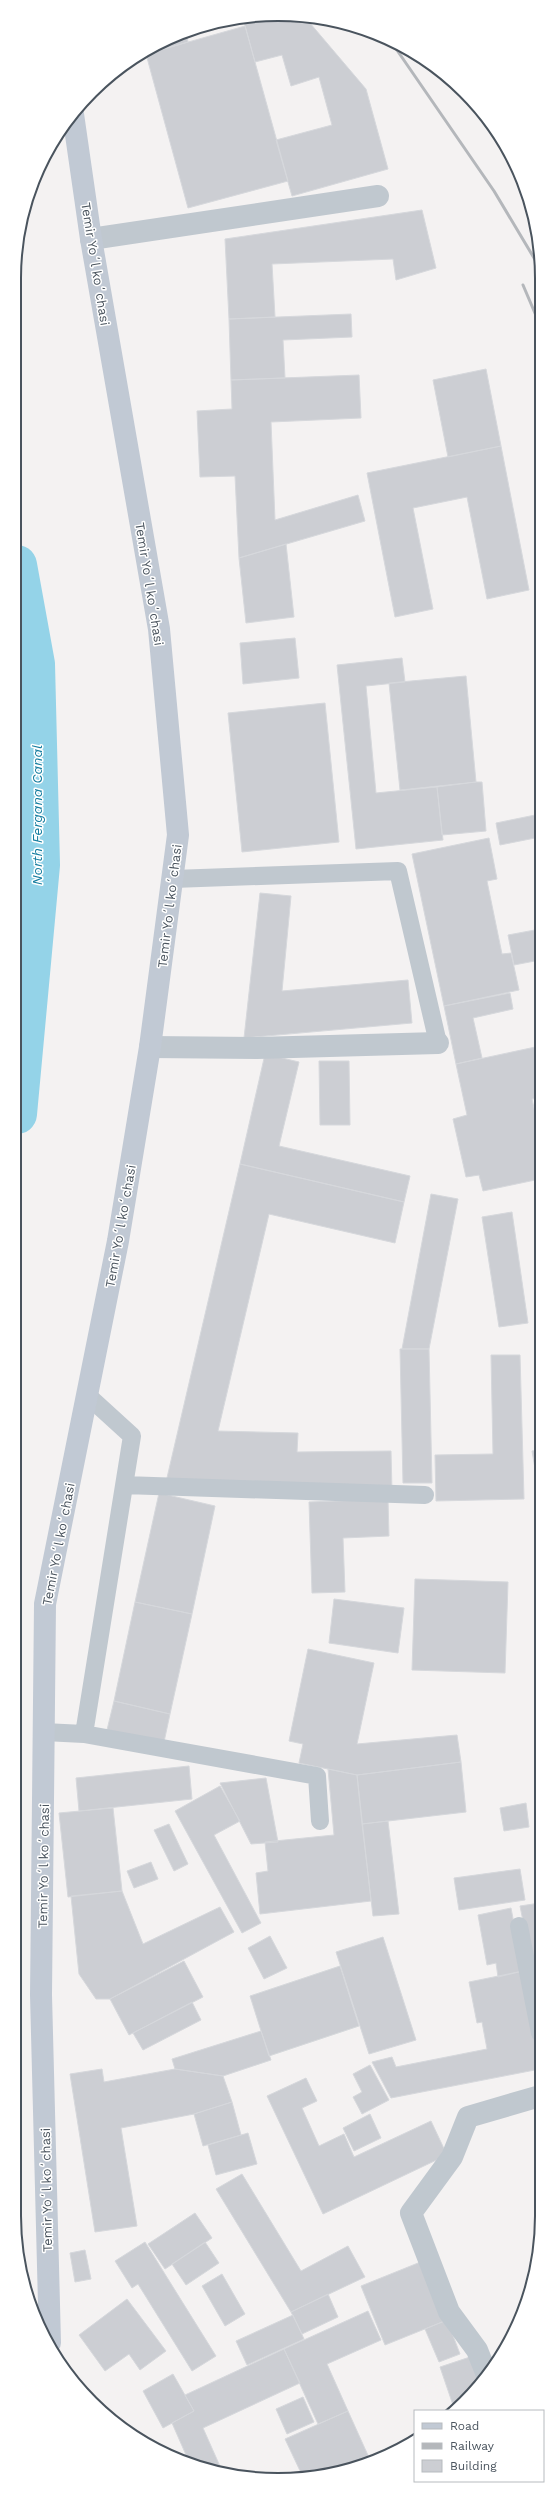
<svg xmlns="http://www.w3.org/2000/svg" width="556" height="2494" font-family="'Work Sans',sans-serif">
	<style>
		.lines { fill: none; stroke-linecap: round; stroke-linejoin: round }
		.canal { stroke: #94d3e8; stroke-width: 40 }
		.building { fill: #ccced3; stroke: #d6d8dc }
		.lane { stroke: #c0c8cf; stroke-width: 18 }
		.street { stroke: #c0c8cf; stroke-width: 22 }
		.secondary { stroke: #c1c9d4; stroke-width: 22 }
		.rail { stroke: #b4b7bb; stroke-width: 3 }
		.labels { text-anchor: middle; stroke-width: 3; stroke-linejoin: round; paint-order: stroke }
		.street-label { font-size: 13px; fill: #4a545e; stroke: #fff }
		.water-label { font-size: 14px; font-style: italic; fill: #157d9f; stroke: #fff }
		.rim { fill: none; stroke: #4a545e; stroke-width: 2 }
	</style>
	<rect width="100%" height="100%" fill="#f4f2f2"/>
	<g class="lines">
		<path class="canal" d="M 17,565 L 35,664 L 40,865 L 17,1114"/>
	</g>
	<path class="building" d="M 261,15 L 304,16 L 366,89 L 388,169 L 292,196 L 276,140 L 332,125 L 319,77 L 291,86 L 282,55 L 255,62 L 243,18 Z
		M 245,26 L 288,181 L 188,208 L 146,54 Z
		M 186,32 L 188,42 L 146,54 L 145,51 L 161,41 Z
		M 422,210 L 436,268 L 396,280 L 393,259 L 272,264 L 275,317 L 229,319 L 225,239 Z
		M 351,314 L 352,337 L 283,340 L 285,378 L 231,380 L 229,319 Z
		M 486,369 L 501,446 L 448,457 L 433,380 Z
		M 359,375 L 361,418 L 271,422 L 275,520 L 358,495 L 365,521 L 239,558 L 235,476 L 200,477 L 197,411 L 232,409 L 231,380 Z
		M 501,446 L 529,590 L 487,599 L 467,497 L 413,508 L 433,609 L 395,617 L 367,473 Z
		M 286,544 L 294,617 L 246,623 L 239,558 Z
		M 295,638 L 299,678 L 243,684 L 240,643 Z
		M 402,658 L 405,682 L 366,686 L 376,793 L 437,787 L 443,840 L 356,849 L 337,665 Z
		M 466,676 L 476,782 L 400,790 L 389,683 Z
		M 325,703 L 339,842 L 242,852 L 228,713 Z
		M 476,782 L 482,782 L 486,831 L 442,835 L 437,787 Z
		M 540,814 L 540,837 L 500,845 L 496,823 Z
		M 489,838 L 497,879 L 487,881 L 502,954 L 511,953 L 519,990 L 444,1006 L 412,854 Z
		M 260,893 L 291,896 L 282,991 L 408,980 L 412,1023 L 244,1038 Z
		M 540,929 L 540,960 L 514,965 L 508,935 Z
		M 510,993 L 513,1009 L 473,1018 L 482,1058 L 456,1064 L 444,1006 Z
		M 540,1046 L 540,1098 L 532,1099 L 540,1135 L 540,1179 L 483,1191 L 479,1175 L 466,1177 L 453,1119 L 467,1115 L 456,1064 Z
		M 265,1054 L 299,1062 L 279,1146 L 410,1176 L 404,1202 L 240,1164 Z
		M 319,1061 L 349,1061 L 350,1125 L 320,1125 Z
		M 240,1164 L 404,1202 L 395,1243 L 269,1214 L 218,1431 L 298,1433 L 297,1452 L 391,1451 L 392,1492 L 166,1482 Z
		M 431,1194 L 458,1199 L 429,1349 L 402,1349 Z
		M 512,1212 L 528,1323 L 499,1327 L 482,1217 Z
		M 400,1349 L 429,1349 L 432,1483 L 403,1483 Z
		M 491,1355 L 520,1355 L 524,1499 L 436,1501 L 435,1455 L 493,1454 Z
		M 540,1450 L 540,1479 L 537,1480 L 532,1451 Z
		M 159,1493 L 215,1506 L 192,1614 L 135,1602 Z
		M 388,1499 L 389,1536 L 343,1538 L 345,1592 L 312,1593 L 309,1502 Z
		M 415,1579 L 508,1582 L 505,1673 L 412,1670 Z
		M 334,1599 L 404,1608 L 398,1653 L 329,1643 Z
		M 135,1602 L 192,1614 L 170,1714 L 114,1701 Z
		M 308,1649 L 374,1663 L 357,1744 L 457,1735 L 461,1762 L 357,1775 L 299,1763 L 303,1744 L 289,1741 Z
		M 114,1701 L 170,1714 L 164,1742 L 107,1730 Z
		M 461,1762 L 466,1812 L 362,1824 L 357,1775 Z
		M 189,1766 L 192,1799 L 79,1811 L 76,1778 Z
		M 328,1769 L 357,1775 L 371,1901 L 260,1914 L 256,1873 L 268,1871 L 265,1842 L 334,1835 Z
		M 266,1778 L 278,1842 L 251,1844 L 220,1783 Z
		M 220,1786 L 240,1821 L 214,1835 L 261,1923 L 242,1933 L 175,1811 Z
		M 526,1803 L 529,1827 L 504,1831 L 500,1808 Z
		M 113,1808 L 122,1891 L 68,1897 L 59,1813 Z
		M 388,1821 L 399,1914 L 373,1916 L 362,1824 Z
		M 169,1824 L 188,1864 L 174,1871 L 154,1830 Z
		M 151,1862 L 158,1879 L 134,1888 L 127,1871 Z
		M 520,1869 L 525,1900 L 459,1910 L 454,1878 Z
		M 122,1891 L 143,1944 L 220,1907 L 234,1932 L 110,1999 L 96,1999 L 79,1974 L 71,1896 Z
		M 540,1903 L 540,2006 L 520,1906 Z
		M 511,1908 L 523,1971 L 498,1977 L 496,1963 L 487,1965 L 478,1915 Z
		M 270,1936 L 287,1968 L 264,1979 L 248,1948 Z
		M 383,1937 L 416,2040 L 369,2054 L 336,1952 Z
		M 184,1961 L 203,1997 L 129,2035 L 110,1999 Z
		M 340,1966 L 359,2026 L 269,2056 L 250,1996 Z
		M 523,1971 L 540,2057 L 540,2069 L 391,2098 L 372,2062 L 392,2057 L 396,2067 L 487,2049 L 482,2022 L 477,2023 L 469,1982 Z
		M 192,2002 L 201,2020 L 143,2050 L 133,2033 Z
		M 261,2031 L 271,2060 L 223,2076 L 175,2069 L 172,2059 Z
		M 370,2065 L 389,2100 L 362,2114 L 353,2097 L 362,2092 L 353,2074 Z
		M 102,2069 L 104,2082 L 175,2069 L 223,2076 L 232,2102 L 194,2114 L 121,2128 L 137,2226 L 95,2232 L 70,2074 Z
		M 306,2078 L 317,2101 L 302,2108 L 319,2146 L 344,2134 L 354,2157 L 431,2121 L 447,2155 L 323,2214 L 267,2096 Z
		M 232,2102 L 241,2135 L 203,2146 L 194,2114 Z
		M 370,2114 L 381,2138 L 354,2151 L 343,2128 Z
		M 248,2133 L 257,2164 L 216,2175 L 208,2145 Z
		M 242,2174 L 301,2271 L 348,2246 L 365,2277 L 291,2312 L 216,2189 Z
		M 195,2213 L 212,2238 L 165,2269 L 148,2244 Z
		M 145,2242 L 216,2356 L 192,2371 L 138,2284 L 132,2288 L 115,2261 Z
		M 205,2242 L 219,2263 L 186,2285 L 172,2264 Z
		M 85,2250 L 91,2279 L 75,2282 L 70,2253 Z
		M 423,2261 L 447,2320 L 385,2345 L 361,2286 Z
		M 222,2274 L 245,2314 L 225,2326 L 202,2286 Z
		M 328,2294 L 338,2317 L 302,2334 L 291,2312 Z
		M 127,2299 L 166,2351 L 140,2370 L 129,2354 L 105,2371 L 79,2335 Z
		M 368,2311 L 381,2340 L 327,2364 L 348,2411 L 318,2424 L 284,2349 Z
		M 293,2315 L 304,2339 L 247,2365 L 236,2341 Z
		M 447,2320 L 460,2354 L 439,2362 L 425,2329 Z
		M 284,2349 L 300,2383 L 203,2428 L 223,2473 L 190,2464 L 172,2423 L 194,2411 L 185,2395 Z
		M 473,2356 L 482,2383 L 454,2411 L 444,2411 L 454,2408 L 440,2367 Z
		M 173,2374 L 194,2411 L 163,2428 L 143,2391 Z
		M 303,2397 L 314,2422 L 287,2434 L 276,2409 Z
		M 348,2411 L 371,2462 L 347,2471 L 302,2475 L 285,2439 Z"/>
	<g class="lines">
		<path class="lane" d="M 173,879 L 398,871 L 438,1043
			M 124,1485 L 425,1495
			M 44,1732 L 84,1734 L 317,1776 L 320,1821
			M 84,1734 L 132,1436 L 87,1395
			M 519,1926 L 540,2033"/>
		<path class="street" d="M 91,239 L 378,196
			M 150,1047 L 257,1048 L 438,1043
			M 487,2375 L 477,2350 L 449,2312 L 411,2213 L 452,2157 L 468,2117 L 540,2096"/>
		<path class="secondary" d="M 50,2343 L 41,1995 L 45,1604 L 118,1241 L 150,1047 L 178,835 L 159,629 L 91,239 L 73,114"/>
		<path class="rail" d="M 390,40 L 494,191 L 540,268
			M 523,285 L 540,325"/>
	</g>
	<g class="labels">
		<g class="street-label">
			<text transform="translate(96 264) rotate(81)" y="5">Temir Yoʻl koʻchasi</text>
			<text transform="translate(150 584) rotate(81)" y="5">Temir Yoʻl koʻchasi</text>
			<text transform="translate(169 906) rotate(-83)" y="5">Temir Yoʻl koʻchasi</text>
			<text transform="translate(120 1226) rotate(-80)" y="5">Temir Yoʻl koʻchasi</text>
			<text transform="translate(58 1544) rotate(-79)" y="5">Temir Yoʻl koʻchasi</text>
			<text transform="translate(43 1866) rotate(-89)" y="5">Temir Yoʻl koʻchasi</text>
			<text transform="translate(46 2190) rotate(-91)" y="5">Temir Yoʻl koʻchasi</text>
		</g>
		<g class="water-label">
			<text transform="translate(37 815) rotate(-90)" y="5">North Fergana Canal</text>
		</g>
	</g>
	<path d="M0 0H556V2494H0ZM278 21H278A257 257 0 0 1 535 278V2216A257 257 0 0 1 278 2473H278A257 257 0 0 1 21 2216V278A257 257 0 0 1 278 21Z" fill="#fff" fill-rule="evenodd"/>
	<path class="rim" d="M278 21H278A257 257 0 0 1 535 278V2216A257 257 0 0 1 278 2473H278A257 257 0 0 1 21 2216V278A257 257 0 0 1 278 21Z"/>
	<rect x="414" y="2410" width="130" height="72" fill="#ffffff" stroke="#b7bbbf"/>
	<rect x="422" y="2423" width="20" height="6" fill="#c1c9d4" stroke="#b7bbbf"/>
	<text x="450" y="2430" font-size="12" fill="#4a545e">Road</text>
	<rect x="422" y="2443" width="20" height="6" fill="#b4b7bb" stroke="#b7bbbf"/>
	<text x="450" y="2450" font-size="12" fill="#4a545e">Railway</text>
	<rect x="422" y="2460" width="20" height="12" fill="#ccced3" stroke="#b7bbbf"/>
	<text x="450" y="2470" font-size="12" fill="#4a545e">Building</text>
</svg>
